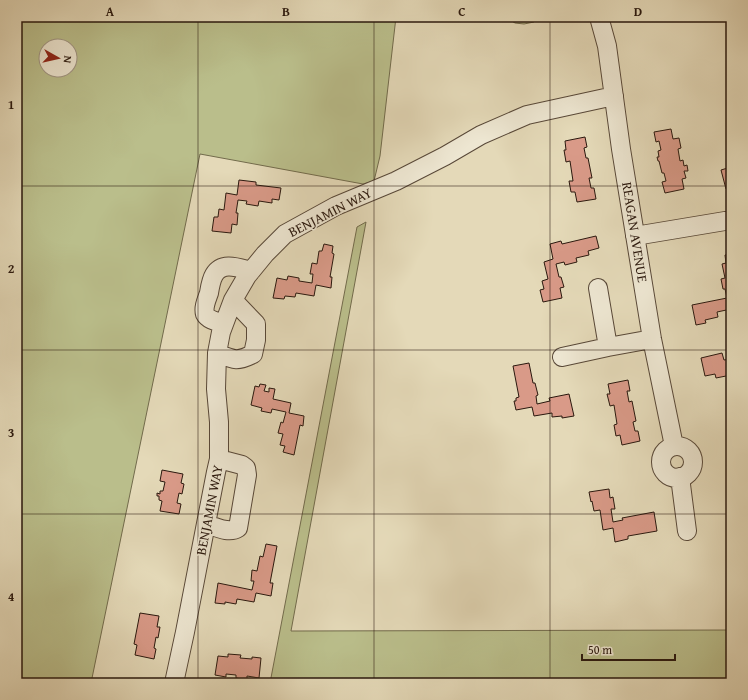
<svg xmlns="http://www.w3.org/2000/svg" width="748" height="700" font-family="'Gentium Book Plus',serif">
	<style>
		.green { fill: #babe8b; stroke: #726b4c; fill-rule: evenodd }
		.building { fill: #d99a88; stroke: #2a180e }
		.lines { fill: none; stroke-linecap: round; stroke-linejoin: round }
		.minor-casing { stroke: #584838; stroke-width: 20 }
		.minor { stroke: #ede6d1; stroke-width: 18 }
		.grid { fill: none; stroke: #2a180e; stroke-width: 1; stroke-opacity: 0.55 }
		.labels { text-anchor: middle; stroke-width: 3; stroke-linejoin: round; paint-order: stroke }
		.street-label { font-size: 14px; fill: #2a180e; stroke: #ede6d1 }
		.neatline { fill: none; stroke: #2a180e; stroke-width: 1.5 }
		.grid-label { font-size: 13px; text-anchor: middle; font-weight: bold; fill: #2a180e }
	</style>
	<rect width="100%" height="100%" fill="#e4d9b8"/>
	<filter id="stains"><feTurbulence type="fractalNoise" baseFrequency=".005" numOctaves="4"/><feColorMatrix values="0 0 0 0 .2 0 0 0 0 .09 0 0 0 0 .02 0 0 0 .5 -.17"/></filter>
	<radialGradient id="worn" r=".72"><stop offset=".6" stop-color="#630" stop-opacity="0"/><stop offset="1" stop-color="#630" stop-opacity=".3"/></radialGradient>
	<path class="green" d="M 17,17 L 396,17 L 380,156 L 374,181 L 363,184 L 200,154 L 91,683 L 17,683 ZM 46,46 L 70,46 L 70,70 L 46,70 Z
		M 505,17 L 539,17 L 534,22 L 524,24 L 515,23 Z
		M 366,222 L 291,631 L 731,630 L 731,683 L 270,683 L 357,227 Z"/>
	<path class="building" d="M 671,129 L 673,139 L 679,138 L 681,148 L 678,149 L 680,161 L 683,160 L 684,166 L 687,165 L 688,171 L 684,171 L 686,178 L 682,179 L 684,189 L 665,193 L 662,182 L 666,181 L 664,173 L 662,173 L 659,161 L 658,161 L 657,157 L 659,157 L 658,151 L 661,150 L 659,141 L 656,142 L 654,132 Z
		M 585,137 L 587,147 L 584,148 L 586,158 L 588,158 L 592,178 L 589,178 L 591,188 L 594,188 L 596,199 L 577,202 L 575,192 L 571,192 L 569,181 L 573,181 L 570,161 L 566,162 L 564,150 L 566,150 L 565,141 Z
		M 731,167 L 731,188 L 726,189 L 721,170 Z
		M 239,180 L 256,182 L 256,185 L 281,188 L 279,200 L 272,199 L 272,203 L 259,201 L 258,206 L 246,204 L 247,201 L 238,200 L 236,213 L 238,213 L 237,225 L 232,224 L 231,233 L 212,231 L 214,217 L 218,217 L 219,209 L 224,210 L 226,193 L 237,195 Z
		M 596,236 L 599,248 L 588,251 L 589,255 L 576,258 L 577,262 L 565,265 L 564,262 L 556,264 L 559,277 L 561,277 L 564,287 L 560,288 L 562,298 L 543,302 L 540,290 L 544,289 L 542,281 L 548,279 L 544,262 L 553,259 L 550,244 L 561,241 L 562,244 Z
		M 324,244 L 333,246 L 332,253 L 334,254 L 330,277 L 332,277 L 331,288 L 316,285 L 314,296 L 296,293 L 295,297 L 285,296 L 284,299 L 273,298 L 277,278 L 287,280 L 288,276 L 299,278 L 299,281 L 312,283 L 313,274 L 310,274 L 312,263 L 317,264 L 319,251 L 322,251 Z
		M 731,254 L 731,309 L 717,312 L 718,317 L 705,320 L 706,323 L 696,325 L 692,305 L 727,298 L 725,289 L 723,289 L 721,279 L 725,278 L 722,264 L 726,263 L 725,255 Z
		M 722,353 L 724,360 L 731,359 L 731,375 L 716,378 L 715,374 L 705,376 L 701,358 Z
		M 529,363 L 533,383 L 535,383 L 538,395 L 536,396 L 537,404 L 550,401 L 549,398 L 569,394 L 574,416 L 562,418 L 562,416 L 552,417 L 552,413 L 534,416 L 532,407 L 516,410 L 514,401 L 516,401 L 516,398 L 519,397 L 513,366 Z
		M 628,380 L 630,391 L 627,391 L 629,402 L 632,401 L 636,421 L 633,422 L 635,431 L 638,431 L 640,441 L 622,445 L 620,435 L 616,436 L 614,425 L 617,424 L 614,405 L 610,406 L 607,394 L 610,394 L 608,384 Z
		M 260,384 L 266,385 L 264,391 L 269,392 L 269,388 L 275,389 L 273,399 L 291,403 L 289,413 L 304,416 L 303,426 L 300,425 L 294,455 L 283,452 L 285,446 L 280,445 L 283,434 L 278,433 L 281,422 L 283,423 L 286,412 L 272,409 L 271,413 L 261,411 L 262,408 L 251,405 L 255,386 L 259,387 Z
		M 162,470 L 183,474 L 181,483 L 184,484 L 182,494 L 179,493 L 177,503 L 181,504 L 179,514 L 160,511 L 162,501 L 159,500 L 159,496 L 157,496 L 157,493 L 160,494 L 160,491 L 163,491 L 165,482 L 160,481 Z
		M 609,489 L 610,498 L 613,497 L 615,509 L 611,509 L 613,522 L 623,520 L 622,518 L 654,512 L 657,531 L 628,536 L 628,539 L 615,542 L 613,528 L 603,530 L 600,510 L 594,511 L 592,501 L 591,502 L 589,492 Z
		M 266,544 L 277,546 L 270,583 L 273,583 L 271,596 L 256,593 L 254,602 L 237,599 L 236,604 L 225,602 L 225,604 L 215,603 L 218,583 L 252,590 L 254,581 L 251,581 L 252,570 L 257,571 L 260,556 L 263,557 Z
		M 140,613 L 159,616 L 157,627 L 160,627 L 158,638 L 156,637 L 154,648 L 156,649 L 154,659 L 135,655 L 137,645 L 134,644 Z
		M 228,654 L 241,655 L 240,658 L 252,659 L 252,657 L 261,658 L 259,678 L 247,676 L 247,680 L 236,678 L 236,675 L 226,674 L 226,677 L 215,675 L 218,656 L 228,657 Z"/>
	<g class="lines">
		<defs>
			<path id="minor" d="M 599,17 L 607,46 L 621,149 L 652,339 L 674,446
				M 635,236 L 725,221
				M 224,324 C 218,322 208,320 205,314 C 203,307 207,299 209,293 C 210,287 211,280 214,275 C 222,261 239,268 251,271
				M 608,347 L 652,339
				M 217,353 C 234,360 237,362 253,354 L 256,340 L 256,324 L 233,300
				M 562,357 L 608,347 L 598,288
				M661 462a16 16 0 1 1 32 0a16 16 0 1 1-32 0Z
				M 680,477 L 687,531
				M 206,524 C 216,527 229,534 238,528 L 247,475 L 246,468 L 242,465 L 219,459
				M 174,683 L 185,632 L 216,472 L 219,459 L 219,422 L 216,389 L 217,353 L 221,332 L 233,300 L 247,276 L 265,254 L 285,234 L 336,206 L 396,181 L 445,156 L 481,135 L 527,115 L 614,96"/>
		</defs>
		<use href="#minor" class="minor-casing"/>
		<use href="#minor" class="minor"/>
	</g>
	<path class="grid" d="M 198,17 L 198,683M 374,17 L 374,683M 550,17 L 550,683M 17,186 L 731,186M 17,350 L 731,350M 17,514 L 731,514"/>
	<g class="labels">
		<g class="street-label">
			<text transform="translate(330 212) rotate(-27)" y="5">BENJAMIN WAY</text>
			<text transform="translate(635 232) rotate(81)" y="5">REAGAN AVENUE</text>
			<text transform="translate(209 510) rotate(-79)" y="5">BENJAMIN WAY</text>
		</g>
	</g>
	<rect width="748" height="700" fill="none" stroke="#e4d9b8" stroke-width="44"/>
	<g transform="translate(58 58) rotate(98)"><circle r="19" fill="#ede6d1" stroke="#9f9483"/>
	<path d="M0-3L7 15L0 10L-7 15Z" fill="#8f2418"/>
	<text y="-6" font-size="11" font-weight="bold" text-anchor="middle" fill="#2a180e">N</text>
	</g>
	<path d="M582 654v6h93v-6" fill="none" stroke="#2a180e" stroke-width="2"/>
	<text x="588" y="654" font-size="12" fill="#2a180e" stroke="#ede6d1" stroke-width="3" paint-order="stroke">50 m</text>
	<rect x="22" y="22" width="704" height="656" class="neatline"/>
	<g class="grid-label">
		<text x="110" y="16">A</text>
		<text x="286" y="16">B</text>
		<text x="462" y="16">C</text>
		<text x="638" y="16">D</text>
		<text x="11" y="109">1</text>
		<text x="11" y="273">2</text>
		<text x="11" y="437">3</text>
		<text x="11" y="601">4</text>
	</g>
	<rect width="100%" height="100%" filter="url(#stains)"/>
	<rect width="100%" height="100%" fill="url(#worn)"/>
</svg>
